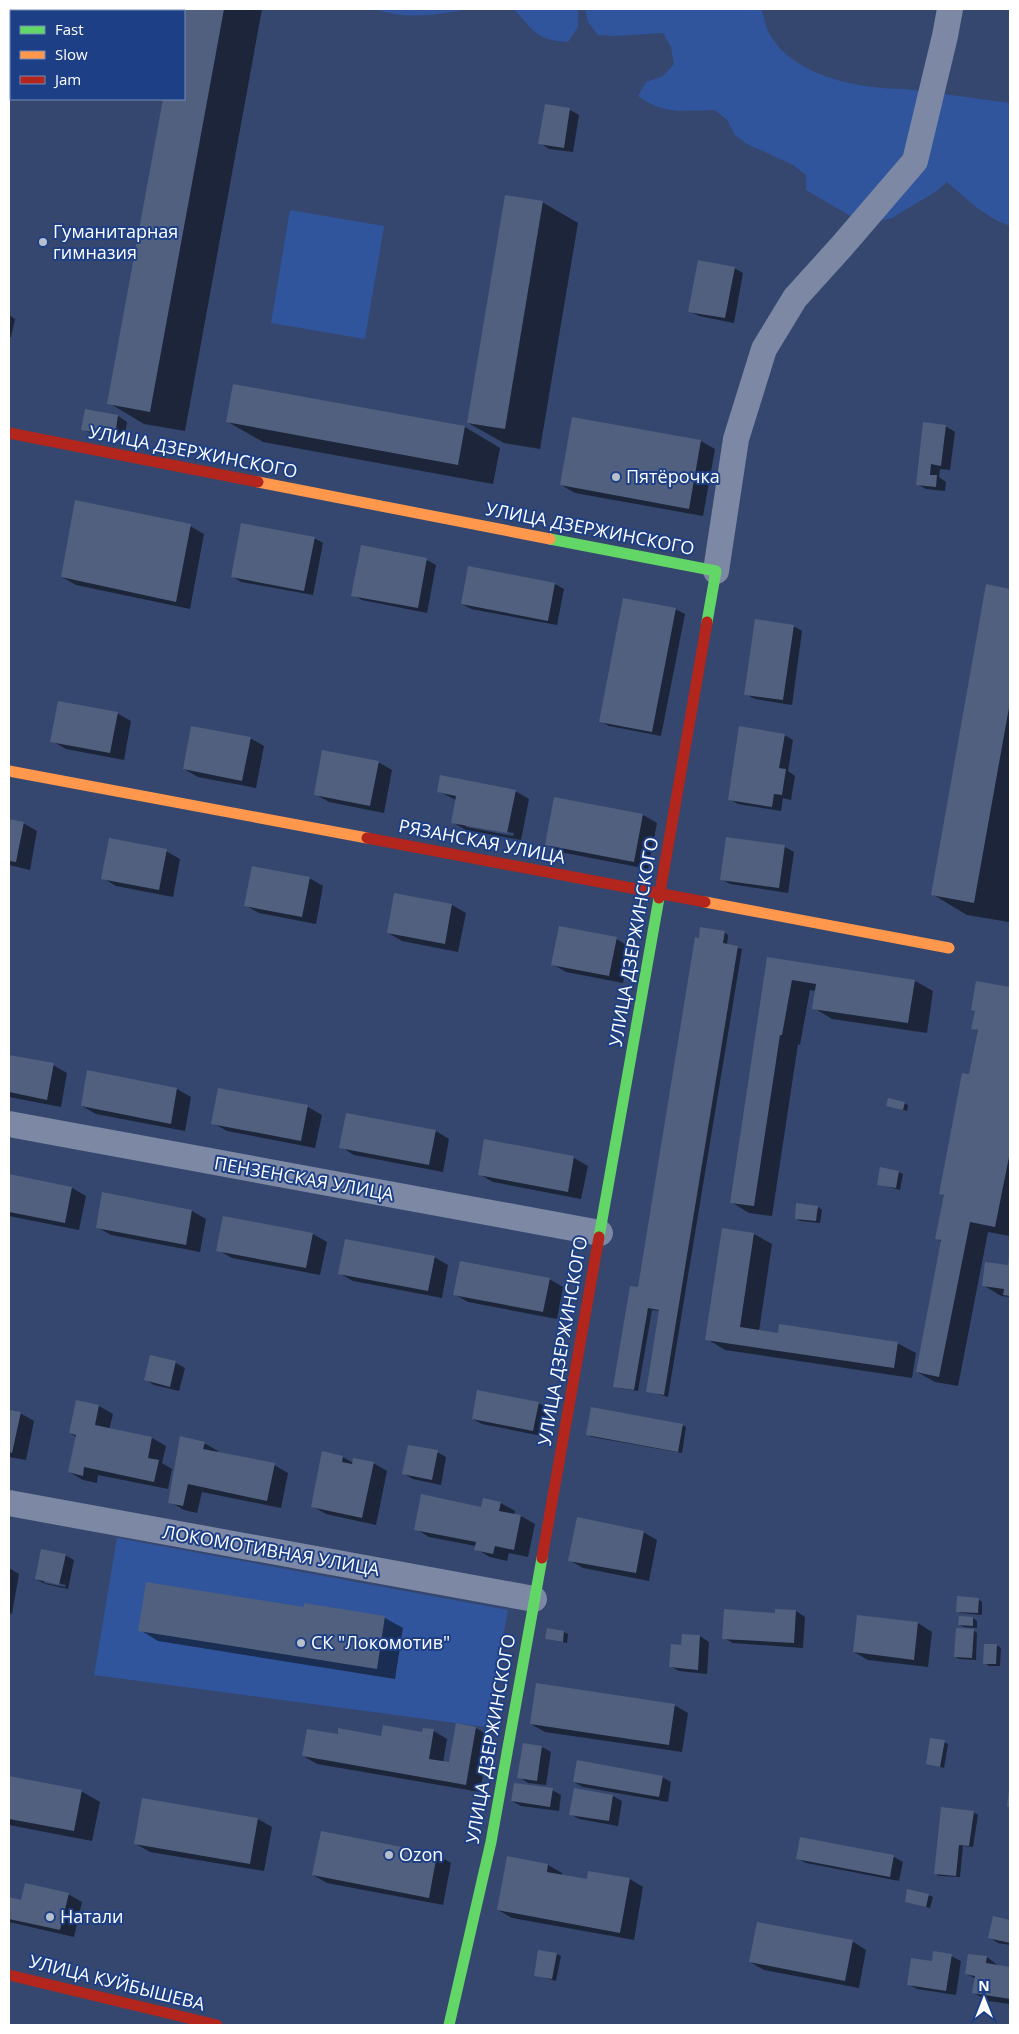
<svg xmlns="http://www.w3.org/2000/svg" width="1019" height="2034" font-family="'Open Sans',sans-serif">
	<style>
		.green { fill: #31559c }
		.shadow { fill: #0007; fill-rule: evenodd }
		.building { fill: #50607e }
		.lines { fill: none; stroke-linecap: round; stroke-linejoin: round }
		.street { stroke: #7c88a4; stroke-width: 26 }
		.fast { stroke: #63d668; stroke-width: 11 }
		.slow { stroke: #ff974d; stroke-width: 11 }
		.jam { stroke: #b3261e; stroke-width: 11 }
		.poi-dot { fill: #b8bfcc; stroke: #1d3f86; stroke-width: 2 }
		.labels { text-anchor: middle; stroke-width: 4; stroke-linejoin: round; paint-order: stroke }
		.poi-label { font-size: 18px; fill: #fff; stroke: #1d3f86; text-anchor: start }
		.street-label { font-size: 18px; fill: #fff; stroke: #1d3f86 }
	</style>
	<rect width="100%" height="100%" fill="#35476e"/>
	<path class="green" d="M 375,9 L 468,9 C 438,15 405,20 375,9 Z
		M 512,9 L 578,9 L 578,27 L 568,42 C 537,40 534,32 515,10 Z
		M 585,9 L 761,9 C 764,16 765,24 768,31 C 791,77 860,89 906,89 L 1010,103 L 1010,226 C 984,217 967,199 947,182 L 935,192 L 892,218 L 875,222 L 859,221 L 806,190 L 806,175 L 793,165 L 747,144 L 735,135 L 727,120 L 715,110 C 683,110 666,116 638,96 L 646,82 L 663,76 L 674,64 L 671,47 L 663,33 L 614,36 L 598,35 L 588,22 Z
		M 290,210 L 384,226 L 365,339 L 271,323 Z
		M 117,1538 L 508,1610 L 486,1727 L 94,1675 Z"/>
	<path class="shadow" d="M 181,9 L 262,9 L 185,431 L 144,424 L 109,403 L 164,99 L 184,99 L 184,11 L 180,11 Z
		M 570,110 L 579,115 L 573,152 L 549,149 L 540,143 Z
		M 542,202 L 578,223 L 540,449 L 504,443 L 468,423 Z
		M 734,268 L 743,273 L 734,323 L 699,316 L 689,311 Z
		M 9,315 L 15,319 L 11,337 L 9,337 Z
		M 118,416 L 127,422 L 124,440 L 92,434 L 82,429 Z
		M 573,419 L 701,441 L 715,449 L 703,516 L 575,493 L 561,485 Z
		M 228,422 L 465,427 L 500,448 L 493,484 L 263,442 Z
		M 945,426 L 955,432 L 950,470 L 940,469 L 939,477 L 946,482 L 945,491 L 926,489 L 917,484 Z
		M 190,526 L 204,534 L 190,609 L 76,585 L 62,577 Z
		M 314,538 L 323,543 L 313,595 L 241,582 L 232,576 Z
		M 427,560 L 436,565 L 427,613 L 362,600 L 353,595 Z
		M 469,568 L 555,584 L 564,589 L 557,625 L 471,609 L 462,604 Z
		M 987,586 L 1010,590 L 1009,922 L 967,915 L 932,894 Z
		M 675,609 L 685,614 L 661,736 L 609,726 L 600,721 Z
		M 793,626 L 802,631 L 792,705 L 755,699 L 745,694 Z
		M 117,713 L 131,721 L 124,760 L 66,749 L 52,741 Z
		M 784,735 L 793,740 L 788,771 L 795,776 L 791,800 L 783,798 L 781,811 L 738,804 L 729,799 Z
		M 250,738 L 264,746 L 256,788 L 198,777 L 184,769 Z
		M 378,762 L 392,770 L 384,813 L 329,802 L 315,794 Z
		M 438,791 L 515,791 L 529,799 L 521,840 L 466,830 L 452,822 L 456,800 ZM 466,824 L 514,833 L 513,836 L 466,827 Z
		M 555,798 L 643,815 L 657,823 L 648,869 L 560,852 L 546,844 Z
		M 9,820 L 23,823 L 37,831 L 30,870 L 9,865 Z
		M 785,847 L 794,852 L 788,893 L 730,884 L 721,879 Z
		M 166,851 L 180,859 L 173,897 L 116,886 L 103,878 Z
		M 309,878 L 323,886 L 316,924 L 259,913 L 245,905 Z
		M 452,905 L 466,913 L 458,952 L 402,941 L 388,933 Z
		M 724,932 L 728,935 L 727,945 L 742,949 L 668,1397 L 647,1391 L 660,1311 L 652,1310 L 638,1391 L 619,1388 L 615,1386 Z
		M 616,939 L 630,947 L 623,983 L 566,972 L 552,964 Z
		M 768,958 L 915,981 L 933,991 L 927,1033 L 832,1019 L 814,1008 L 816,991 L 810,990 L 800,1045 L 798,1044 L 772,1216 L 749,1213 L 731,1202 Z
		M 977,982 L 1010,989 L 1010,1236 L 988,1232 L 958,1386 L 935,1382 L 917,1372 L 942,1242 L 937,1238 L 945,1196 L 940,1193 L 970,1076 L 979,1031 L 973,1028 L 976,1011 Z
		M 9,1056 L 53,1065 L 67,1073 L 61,1107 L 9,1097 Z
		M 88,1072 L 177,1089 L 191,1097 L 185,1131 L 96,1114 L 82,1106 Z
		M 904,1103 L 908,1105 L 907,1111 L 888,1105 Z
		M 308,1107 L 322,1115 L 315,1148 L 227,1131 L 213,1123 Z
		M 436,1131 L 449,1139 L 443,1172 L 354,1155 L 341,1147 Z
		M 485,1141 L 574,1158 L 588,1166 L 581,1199 L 493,1182 L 479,1174 Z
		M 899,1172 L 903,1174 L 900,1190 L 878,1184 Z
		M 9,1176 L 72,1188 L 86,1196 L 79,1230 L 9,1216 Z
		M 103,1194 L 192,1211 L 206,1219 L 200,1252 L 111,1235 L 97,1227 Z
		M 818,1207 L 822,1210 L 820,1223 L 800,1221 L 796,1218 Z
		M 313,1234 L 327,1242 L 320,1275 L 232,1258 L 218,1250 Z
		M 754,1234 L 772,1244 L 759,1331 L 779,1334 L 897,1343 L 916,1353 L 912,1378 L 725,1350 L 707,1339 Z
		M 1010,1255 L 1010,1297 L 1001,1296 L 983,1285 L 1009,1266 Z
		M 434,1257 L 448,1265 L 442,1298 L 353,1281 L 339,1273 Z
		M 549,1279 L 563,1287 L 557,1319 L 468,1302 L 454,1294 Z
		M 151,1356 L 176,1363 L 185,1368 L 179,1391 L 154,1385 L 145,1379 Z
		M 77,1401 L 99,1406 L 113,1414 L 109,1430 L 152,1438 L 166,1446 L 162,1463 L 172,1469 L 168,1489 L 98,1475 L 97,1483 L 83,1480 L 69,1472 L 76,1437 L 70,1433 Z
		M 538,1403 L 548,1408 L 542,1436 L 482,1424 L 473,1419 Z
		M 9,1411 L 20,1413 L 34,1421 L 26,1460 L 9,1457 Z
		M 682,1425 L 686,1427 L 682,1453 L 592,1437 L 588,1435 Z
		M 204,1443 L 218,1451 L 218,1453 L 274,1465 L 288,1473 L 281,1508 L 202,1492 L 197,1513 L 184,1510 L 170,1502 Z
		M 437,1452 L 446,1457 L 441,1485 L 413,1479 L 404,1474 Z
		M 343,1457 L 353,1463 L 373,1463 L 387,1471 L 376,1525 L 326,1514 L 312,1506 Z
		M 501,1503 L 515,1511 L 514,1515 L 521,1516 L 535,1524 L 528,1557 L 509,1553 L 507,1561 L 490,1557 L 476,1549 L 476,1546 L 429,1537 L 416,1529 Z
		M 643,1532 L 657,1540 L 649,1581 L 583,1568 L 569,1560 Z
		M 65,1555 L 74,1560 L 68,1589 L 45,1584 L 36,1579 ZM 44,1580 L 66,1585 L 65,1587 L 44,1583 Z
		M 9,1568 L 19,1574 L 12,1614 L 9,1613 Z
		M 978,1599 L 982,1602 L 982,1615 L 961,1613 L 957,1611 Z
		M 305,1609 L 385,1618 L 403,1628 L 395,1679 L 158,1641 L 140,1630 Z
		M 796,1611 L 805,1617 L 803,1648 L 733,1643 L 724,1638 L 776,1614 Z
		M 858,1616 L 918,1623 L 932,1632 L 928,1667 L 868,1660 L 854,1652 Z
		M 960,1617 L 973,1618 L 977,1621 L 977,1628 L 964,1627 L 960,1625 Z
		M 973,1630 L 977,1633 L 976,1660 L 959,1659 L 955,1657 Z
		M 564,1632 L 568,1634 L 567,1643 L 546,1639 Z
		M 683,1636 L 700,1636 L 709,1642 L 707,1674 L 679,1671 L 670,1666 L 682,1646 Z
		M 997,1645 L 1001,1648 L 1000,1666 L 989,1666 L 985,1663 Z
		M 674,1705 L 688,1713 L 682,1752 L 545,1732 L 531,1724 Z
		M 476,1728 L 490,1736 L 480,1792 L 317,1764 L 303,1756 L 382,1737 L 434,1731 L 447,1739 L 443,1763 L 450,1764 Z
		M 944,1742 L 948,1744 L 944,1768 L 927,1763 Z
		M 542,1747 L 551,1752 L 546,1785 L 528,1783 L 519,1777 Z
		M 9,1777 L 81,1791 L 100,1802 L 92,1841 L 9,1825 Z
		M 662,1777 L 671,1782 L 668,1802 L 583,1787 L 574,1782 Z
		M 552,1790 L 561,1795 L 559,1811 L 521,1806 L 512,1801 Z
		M 575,1790 L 613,1796 L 622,1801 L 618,1826 L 579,1819 L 570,1814 Z
		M 973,1812 L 978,1815 L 973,1847 L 963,1846 L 960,1877 L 939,1876 L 935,1873 Z
		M 258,1819 L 272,1827 L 264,1871 L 150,1852 L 136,1844 Z
		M 322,1833 L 437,1855 L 451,1863 L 443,1905 L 327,1883 L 313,1875 Z
		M 801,1839 L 894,1857 L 903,1862 L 899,1881 L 806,1863 L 797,1858 Z
		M 508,1858 L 548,1865 L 562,1873 L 561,1876 L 588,1880 L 630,1879 L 643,1887 L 634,1940 L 512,1918 L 498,1910 Z
		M 68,1894 L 82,1902 L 74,1937 L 9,1922 L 9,1899 L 22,1902 Z
		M 928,1895 L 933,1897 L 930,1908 L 906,1901 Z
		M 994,1918 L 1010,1922 L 1010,1945 L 998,1943 L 989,1937 Z
		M 852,1941 L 866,1950 L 859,1988 L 764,1970 L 750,1962 Z
		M 557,1954 L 561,1956 L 556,1981 L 535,1975 Z
		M 951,1956 L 961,1961 L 956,1995 L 917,1989 L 908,1984 L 933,1962 Z
		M 987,1957 L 1000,1967 L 1010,1968 L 1010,2004 L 988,2001 L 974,1993 L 976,1979 L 967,1974 Z"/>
	<path class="building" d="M 179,9 L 224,9 L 150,412 L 107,404 L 163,99 L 184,99 L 184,11 L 179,11 Z
		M 545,104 L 570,108 L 564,148 L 538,144 Z
		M 505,195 L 543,201 L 505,429 L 467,423 Z
		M 698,260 L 735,267 L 725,318 L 688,312 Z
		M 233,384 L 465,426 L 458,465 L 226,422 Z
		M 85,409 L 118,415 L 115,436 L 81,430 Z
		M 572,417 L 701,440 L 689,509 L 560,485 Z
		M 923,422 L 946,425 L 941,466 L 931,464 L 930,475 L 937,475 L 936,487 L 916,485 Z
		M 75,500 L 191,524 L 176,602 L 61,577 Z
		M 241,523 L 315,537 L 304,591 L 231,577 Z
		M 361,545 L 427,558 L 418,608 L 351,596 Z
		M 468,566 L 555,583 L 548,621 L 461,604 Z
		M 986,584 L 1010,589 L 1010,702 L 974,903 L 931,895 Z
		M 623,598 L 676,608 L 652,732 L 599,722 Z
		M 755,619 L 794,625 L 783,700 L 744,695 Z
		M 58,701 L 118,712 L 110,753 L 50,742 Z
		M 191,726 L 251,737 L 242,781 L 183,769 Z
		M 739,726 L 785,734 L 779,768 L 786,769 L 782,795 L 774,794 L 772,807 L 728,800 Z
		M 322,750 L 379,761 L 370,806 L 314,795 Z
		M 440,775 L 516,790 L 507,833 L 451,823 L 456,796 L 437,792 Z
		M 554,797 L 643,814 L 634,862 L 545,845 Z
		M 9,819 L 24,822 L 16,862 L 9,861 Z
		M 726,837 L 785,845 L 779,888 L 720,880 Z
		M 109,838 L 167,849 L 159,890 L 101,879 Z
		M 252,866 L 310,877 L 302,917 L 244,906 Z
		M 394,893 L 452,904 L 445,944 L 387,933 Z
		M 559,926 L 617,937 L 609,976 L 551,965 Z
		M 700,927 L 725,931 L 723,943 L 738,946 L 664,1395 L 646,1392 L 659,1310 L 648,1308 L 634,1390 L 613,1387 L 630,1286 L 638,1287 L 695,937 L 699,938 Z
		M 767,957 L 915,980 L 908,1023 L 812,1009 L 816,984 L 792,980 L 782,1035 L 780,1035 L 754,1206 L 730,1203 Z
		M 976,981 L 1010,987 L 1010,1152 L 995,1227 L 970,1222 L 939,1377 L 916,1372 L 941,1240 L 935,1239 L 944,1195 L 939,1194 L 962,1073 L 969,1074 L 978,1030 L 971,1029 L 975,1011 L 971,1010 Z
		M 9,1055 L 54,1063 L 47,1100 L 9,1092 Z
		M 87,1070 L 177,1088 L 171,1124 L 81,1106 Z
		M 218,1088 L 308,1105 L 301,1141 L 211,1124 Z
		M 888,1098 L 905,1102 L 903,1110 L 886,1106 Z
		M 346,1113 L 436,1130 L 429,1165 L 339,1148 Z
		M 484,1139 L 574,1156 L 568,1192 L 478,1175 Z
		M 880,1167 L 899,1171 L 896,1188 L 877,1185 Z
		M 9,1174 L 72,1187 L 65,1223 L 9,1212 Z
		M 102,1192 L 192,1210 L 186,1245 L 96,1228 Z
		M 796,1203 L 818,1206 L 816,1221 L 795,1219 Z
		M 223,1216 L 313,1233 L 306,1268 L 216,1251 Z
		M 722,1228 L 754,1233 L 740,1327 L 778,1333 L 779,1324 L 898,1342 L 894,1368 L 705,1340 Z
		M 345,1239 L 435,1256 L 428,1291 L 338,1274 Z
		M 1009,1254 L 1010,1296 L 1003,1295 L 1004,1289 L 982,1286 L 985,1262 L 1008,1265 Z
		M 460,1261 L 550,1278 L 543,1312 L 453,1295 Z
		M 150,1355 L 176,1361 L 170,1387 L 144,1380 Z
		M 477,1390 L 539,1402 L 533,1431 L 472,1419 Z
		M 76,1400 L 99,1405 L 95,1425 L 152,1437 L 148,1458 L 159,1460 L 154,1482 L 84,1467 L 83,1476 L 68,1472 L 76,1435 L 69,1433 Z
		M 591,1407 L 683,1424 L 678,1452 L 586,1435 Z
		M 9,1410 L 21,1412 L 12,1453 L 9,1452 Z
		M 180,1436 L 205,1442 L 203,1449 L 275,1463 L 267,1501 L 188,1484 L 183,1506 L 168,1503 Z
		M 408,1445 L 438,1450 L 432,1480 L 402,1474 Z
		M 322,1451 L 343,1456 L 342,1462 L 352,1464 L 353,1458 L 374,1462 L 362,1518 L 311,1507 Z
		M 421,1494 L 481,1507 L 483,1498 L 501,1502 L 499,1511 L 521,1515 L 514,1550 L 495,1546 L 493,1554 L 474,1550 L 476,1542 L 414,1530 Z
		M 577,1517 L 644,1531 L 636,1573 L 568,1561 Z
		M 41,1549 L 66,1554 L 59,1585 L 35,1579 Z
		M 146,1582 L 304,1607 L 304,1603 L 385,1616 L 377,1669 L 138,1631 Z
		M 957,1596 L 979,1598 L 978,1613 L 956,1612 Z
		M 724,1609 L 775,1613 L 775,1609 L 796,1610 L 794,1643 L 722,1639 Z
		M 857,1615 L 918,1622 L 914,1660 L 853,1652 Z
		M 959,1616 L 973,1617 L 973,1626 L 958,1625 Z
		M 547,1628 L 564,1631 L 563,1642 L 545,1639 Z
		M 956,1628 L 974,1629 L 972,1658 L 954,1657 Z
		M 682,1634 L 700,1635 L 698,1670 L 669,1667 L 671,1644 L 681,1645 Z
		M 984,1644 L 997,1644 L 996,1664 L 983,1664 Z
		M 536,1683 L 675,1704 L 669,1745 L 530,1724 Z
		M 456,1723 L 476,1727 L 466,1785 L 302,1756 L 307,1729 L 338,1734 L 338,1728 L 381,1736 L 383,1725 L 422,1732 L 423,1728 L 434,1729 L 429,1759 L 449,1762 Z
		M 930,1738 L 945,1740 L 940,1767 L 926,1764 Z
		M 523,1743 L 542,1746 L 537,1781 L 517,1778 Z
		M 577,1760 L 663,1776 L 659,1797 L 573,1782 Z
		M 9,1776 L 82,1790 L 74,1831 L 9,1819 Z
		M 514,1783 L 553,1788 L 550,1807 L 511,1801 Z
		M 574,1788 L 613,1795 L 609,1821 L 569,1815 Z
		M 1009,1790 L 1010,1790 L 1010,1807 L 1007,1807 Z
		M 142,1798 L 258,1818 L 250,1864 L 134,1844 Z
		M 941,1807 L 974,1811 L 969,1846 L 959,1845 L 956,1876 L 934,1874 Z
		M 321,1831 L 437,1854 L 429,1898 L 312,1875 Z
		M 800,1837 L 894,1855 L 890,1877 L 796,1859 Z
		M 507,1856 L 548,1864 L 547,1872 L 587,1879 L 588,1871 L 630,1878 L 620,1933 L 497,1910 Z
		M 25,1883 L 69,1893 L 60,1930 L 9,1919 L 9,1897 L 21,1900 Z
		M 907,1889 L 929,1894 L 926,1907 L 905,1902 Z
		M 993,1916 L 1010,1920 L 1010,1943 L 988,1938 Z
		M 757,1922 L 853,1940 L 845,1981 L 749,1962 Z
		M 538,1950 L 557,1953 L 552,1979 L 534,1976 Z
		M 933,1951 L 952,1954 L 946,1991 L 907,1985 L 911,1958 L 932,1961 Z
		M 968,1954 L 987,1956 L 986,1963 L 1010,1967 L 1010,1999 L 972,1993 L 975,1976 L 965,1974 Z"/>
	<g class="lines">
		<path class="street" d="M 716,571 L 736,439 L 764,349 L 795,298 L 842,246 L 915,161 L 945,36 L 950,9
			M 9,1124 L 600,1233
			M 9,1503 L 534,1599"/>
		<path class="fast" d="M 550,539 L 716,571 L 707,622
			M 599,1237 L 659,898
			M 449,2025 L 491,1842 L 542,1558"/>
		<path class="slow" d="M 258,482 L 550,539
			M 9,771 L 367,838
			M 705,902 L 949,948"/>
		<path class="jam" d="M 9,433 L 258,482
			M 367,838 L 705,902
			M 659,898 L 707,622
			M 542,1558 L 599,1237
			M 9,1975 L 217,2025"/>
	</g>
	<g class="poi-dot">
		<circle cx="43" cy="242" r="5"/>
		<circle cx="616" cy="477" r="5"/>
		<circle cx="301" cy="1643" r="5"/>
		<circle cx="389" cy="1855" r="5"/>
		<circle cx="50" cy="1917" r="5"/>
	</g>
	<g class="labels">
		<g class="poi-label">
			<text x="53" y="238">Гуманитарная<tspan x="53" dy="21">гимназия</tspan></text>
			<text x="626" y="483">Пятёрочка</text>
			<text x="311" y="1649">СК "Локомотив"</text>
			<text x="399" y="1861">Ozon</text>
			<text x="60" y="1923">Натали</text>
		</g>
		<g class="street-label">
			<text transform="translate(193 452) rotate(11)" y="6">УЛИЦА ДЗЕРЖИНСКОГО</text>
			<text transform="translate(590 529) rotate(11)" y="6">УЛИЦА ДЗЕРЖИНСКОГО</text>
			<text transform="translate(482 842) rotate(11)" y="6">РЯЗАНСКАЯ УЛИЦА</text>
			<text transform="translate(634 942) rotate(-80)" y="6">УЛИЦА ДЗЕРЖИНСКОГО</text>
			<text transform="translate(304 1179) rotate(10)" y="6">ПЕНЗЕНСКАЯ УЛИЦА</text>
			<text transform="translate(563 1341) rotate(-80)" y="6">УЛИЦА ДЗЕРЖИНСКОГО</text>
			<text transform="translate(271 1551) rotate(10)" y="6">ЛОКОМОТИВНАЯ УЛИЦА</text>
			<text transform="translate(491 1739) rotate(-80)" y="6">УЛИЦА ДЗЕРЖИНСКОГО</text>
			<text transform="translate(117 1983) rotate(14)" y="6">УЛИЦА КУЙБЫШЕВА</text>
		</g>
	</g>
	<rect width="1019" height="2034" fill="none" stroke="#ffffff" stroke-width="20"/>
	<rect x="10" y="10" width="175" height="90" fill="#1d3f86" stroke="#778cb6"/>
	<rect x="20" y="26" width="25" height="8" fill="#63d668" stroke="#778cb6"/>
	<text x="55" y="35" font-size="15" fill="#ffffff">Fast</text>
	<rect x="20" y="51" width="25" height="8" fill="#ff974d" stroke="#778cb6"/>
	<text x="55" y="60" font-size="15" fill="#ffffff">Slow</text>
	<rect x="20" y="76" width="25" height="8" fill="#b3261e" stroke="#778cb6"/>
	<text x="55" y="85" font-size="15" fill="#ffffff">Jam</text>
	<g transform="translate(984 1999)" stroke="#1d3f86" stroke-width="4" paint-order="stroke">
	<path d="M0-4L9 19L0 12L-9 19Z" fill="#ffffff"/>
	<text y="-8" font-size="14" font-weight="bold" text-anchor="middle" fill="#ffffff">N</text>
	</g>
</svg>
